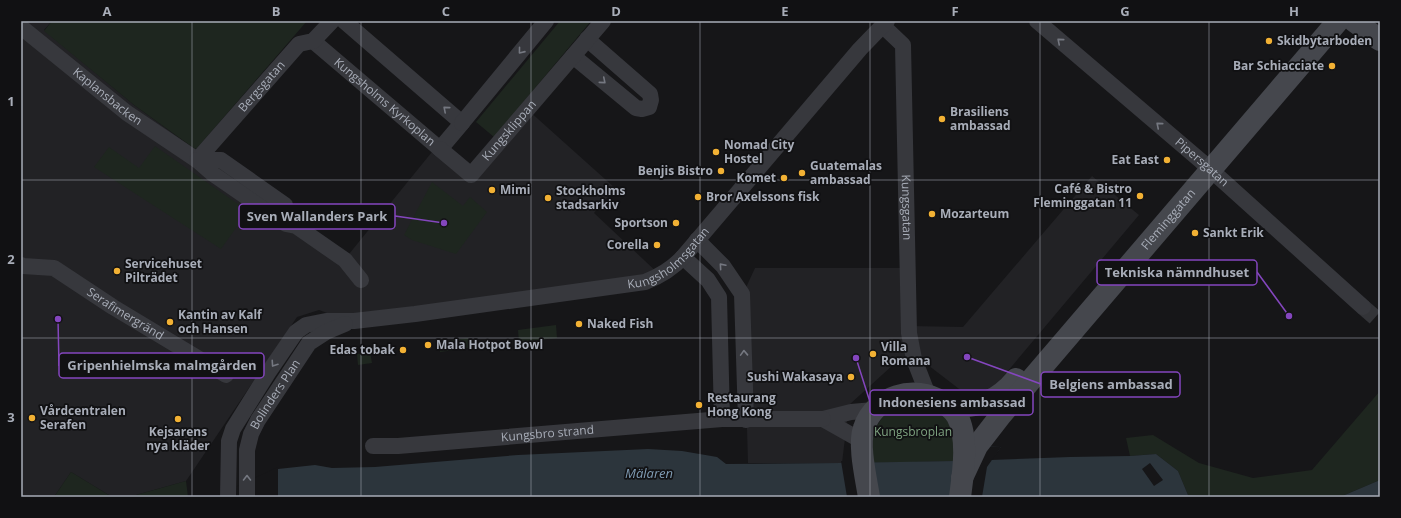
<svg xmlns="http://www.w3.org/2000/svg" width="1401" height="518" font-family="'Open Sans',sans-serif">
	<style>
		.built { fill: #222225 }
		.green { fill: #1e261f }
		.water { fill: #2c353c }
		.pier { fill: #161618 }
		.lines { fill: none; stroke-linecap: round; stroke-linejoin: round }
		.street-tunnel { stroke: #333438; stroke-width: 16; stroke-dasharray: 16 8; stroke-linecap: butt }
		.street { stroke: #37383d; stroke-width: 16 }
		.secondary { stroke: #45474d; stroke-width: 22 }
		.oneway { stroke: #757881 }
		.grid { fill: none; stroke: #a8adb8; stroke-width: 1; stroke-opacity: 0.55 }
		.poi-dot { fill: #f2b134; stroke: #111113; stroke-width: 1.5 }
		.labels { text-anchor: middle; stroke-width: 3.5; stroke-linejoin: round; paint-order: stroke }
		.poi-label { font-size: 12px; font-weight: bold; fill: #a8adb8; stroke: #111113; text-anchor: start }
		.street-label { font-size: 12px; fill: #a8adb8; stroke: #111113 }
		.park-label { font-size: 12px; fill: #7fa381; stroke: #111113 }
		.water-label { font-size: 13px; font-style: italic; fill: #7f9bb3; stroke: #111113 }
		.leader { fill: none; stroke: #8446be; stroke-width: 1.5 }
		.callout-dot { fill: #8446be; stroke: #111113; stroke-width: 1.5 }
		.callout { fill: #111113; stroke: #8446be; stroke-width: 1.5 }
		.callout-label { font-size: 13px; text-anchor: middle; font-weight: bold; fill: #a8adb8 }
		.neatline { fill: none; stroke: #a8adb8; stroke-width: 1.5 }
		.grid-label { font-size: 13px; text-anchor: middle; font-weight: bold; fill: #a8adb8 }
	</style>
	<rect width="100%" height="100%" fill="#161618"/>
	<path class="built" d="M 21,21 L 52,21 L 44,30 L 134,105 L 345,259 L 436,147 L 472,176 L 528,110 L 615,188 L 594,213 L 661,276 L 354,323 L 319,310 L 297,317 L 186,481 L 129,497 L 112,497 L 71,472 L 54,497 L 21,497 Z
		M 1092,176 L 1139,215 L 991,391 L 967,395 L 924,362 L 894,364 L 849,405 L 842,463 L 748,463 L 743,294 L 755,268 L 908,268 L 909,326 L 963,327 Z"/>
	<path class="green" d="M 52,21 L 307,21 L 197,148 L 195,149 L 134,105 L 44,31 Z
		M 560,21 L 591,21 L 494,137 L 476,122 Z
		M 155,146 L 248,211 L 221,249 L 94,167 L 109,147 L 139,168 Z
		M 432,182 L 463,206 L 470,197 L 487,212 L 456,254 L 412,240 L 404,235 Z
		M 556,325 L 557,338 L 519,342 L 518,330 Z
		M 468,338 L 469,348 L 440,352 L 439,342 Z
		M 370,352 L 372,363 L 358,365 L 357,354 Z
		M 1380,391 L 1380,480 L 1340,497 L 1235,497 L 1188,495 L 1178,471 L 1156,454 L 1130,456 L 1126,438 L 1153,435 L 1199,463 L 1253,478 L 1312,470 Z
		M 911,402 L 936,408 L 953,427 L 954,461 L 873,463 L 873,431 L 887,411 Z
		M 71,472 L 112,497 L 54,497 Z
		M 186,481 L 188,497 L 129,497 Z"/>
	<path class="water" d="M 957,445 L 1001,447 L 991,460 L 1070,457 L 1130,456 L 1156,454 L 1178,471 L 1188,495 L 1235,497 L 218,497 L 278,469 L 315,465 L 332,468 L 375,467 L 518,455 L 648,449 L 682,451 L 717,457 L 726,464 L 842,463 L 954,461 Z
		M 1380,480 L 1380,497 L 1340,497 Z"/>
	<path class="pier" d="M 957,445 L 1001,447 L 987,467 L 982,497 L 950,497 Z
		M 841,461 L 873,461 L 879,497 L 847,497 Z
		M 1150,463 L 1163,480 L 1154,486 L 1142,469 Z
		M 278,467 L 278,497 L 216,497 L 218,495 Z"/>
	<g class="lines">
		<path class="street-tunnel" d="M 1363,307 L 1380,322"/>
		<g class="street">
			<path id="s1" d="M 1037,21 L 1201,161 L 1363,307"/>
			<path id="s2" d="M 883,26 L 903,45 L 909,333 L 914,359 L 928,395"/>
			<path id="s3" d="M 21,27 L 127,113 L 197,160 L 213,174 L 286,224 L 296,226 L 345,260 L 361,280"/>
			<path id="s4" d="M 313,41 L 440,149 L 462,123 L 344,21"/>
			<path d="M 573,56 L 636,108 L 642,109 L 649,107 L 651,100 L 650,94 L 587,39"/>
			<path d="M 462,123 L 546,21"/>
			<path id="s5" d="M 440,149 L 471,175 L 603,21"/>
			<path id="s6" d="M 197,160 L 299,44 L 313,41 L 332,21"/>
			<path d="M 197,160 L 221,160 L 285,205"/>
			<path d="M 697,240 L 723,266 L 742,294 L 746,420"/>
			<path d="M 683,257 L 708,280 L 719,297 L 722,419"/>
			<path id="s7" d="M 21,265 L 23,266 L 54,268 L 113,307 L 226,375"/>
			<path d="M 862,441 L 823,419 L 851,412 L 874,410"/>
			<path id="s8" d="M 373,446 L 398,446 L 722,419 L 823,419"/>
			<path id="s9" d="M 228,497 L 229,441 L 233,429 L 268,373 L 296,332 L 306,325 L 326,321 L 354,321 L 415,314 L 645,282 C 660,276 672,269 683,257 L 860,49 L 887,21"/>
			<path id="s10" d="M 247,497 L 247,450 L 251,434 L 258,420 L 309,343 L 326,332 L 345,324"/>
		</g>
		<g class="secondary">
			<path d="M 1354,21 L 1380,40"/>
			<path d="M 951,408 C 981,406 997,402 1016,379"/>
			<path id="s11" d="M 962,478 L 977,446 L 1001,415 L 1338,21"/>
			<path d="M 869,497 C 866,478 858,445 864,428 C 874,396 915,384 942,402 C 948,406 953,409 957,416 C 969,437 963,474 960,497"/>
		</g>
	</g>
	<defs><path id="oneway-chevron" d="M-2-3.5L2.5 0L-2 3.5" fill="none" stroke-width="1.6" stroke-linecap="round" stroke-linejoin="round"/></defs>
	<g class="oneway">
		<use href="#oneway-chevron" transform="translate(1060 41) rotate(-140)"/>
		<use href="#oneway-chevron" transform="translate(521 51) rotate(129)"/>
		<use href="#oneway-chevron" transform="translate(603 81) rotate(40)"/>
		<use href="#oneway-chevron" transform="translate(446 109) rotate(-139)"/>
		<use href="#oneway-chevron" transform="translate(1159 125) rotate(-140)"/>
		<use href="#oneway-chevron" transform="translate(722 266) rotate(-131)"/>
		<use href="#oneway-chevron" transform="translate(744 353) rotate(-92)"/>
		<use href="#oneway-chevron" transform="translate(274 364) rotate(124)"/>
		<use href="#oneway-chevron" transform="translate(247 478) rotate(-90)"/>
	</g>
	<path class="grid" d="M 192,21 L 192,497M 361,21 L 361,497M 531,21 L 531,497M 700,21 L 700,497M 870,21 L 870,497M 1040,21 L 1040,497M 1209,21 L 1209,497M 21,180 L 1380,180M 21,338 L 1380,338"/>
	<g class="poi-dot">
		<circle cx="1269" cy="41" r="4"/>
		<circle cx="1332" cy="66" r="4"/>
		<circle cx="942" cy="119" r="4"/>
		<circle cx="716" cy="152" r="4"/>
		<circle cx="1167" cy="160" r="4"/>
		<circle cx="721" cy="171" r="4"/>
		<circle cx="802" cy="173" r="4"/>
		<circle cx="784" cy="178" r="4"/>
		<circle cx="492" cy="190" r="4"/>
		<circle cx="1140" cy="196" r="4"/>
		<circle cx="698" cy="197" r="4"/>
		<circle cx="548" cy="198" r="4"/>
		<circle cx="932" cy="214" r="4"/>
		<circle cx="676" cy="223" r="4"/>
		<circle cx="1195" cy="233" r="4"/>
		<circle cx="657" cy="245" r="4"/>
		<circle cx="117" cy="271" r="4"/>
		<circle cx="170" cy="322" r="4"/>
		<circle cx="579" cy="324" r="4"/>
		<circle cx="428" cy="345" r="4"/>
		<circle cx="403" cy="350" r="4"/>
		<circle cx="873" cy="354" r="4"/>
		<circle cx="851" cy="377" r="4"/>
		<circle cx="699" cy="405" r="4"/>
		<circle cx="32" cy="418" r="4"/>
		<circle cx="178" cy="419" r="4"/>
	</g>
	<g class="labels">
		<g class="poi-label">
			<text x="1277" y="45">Skidbytarboden</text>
			<text x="1324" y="70" text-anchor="end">Bar Schiacciate</text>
			<text x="950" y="116">Brasiliens<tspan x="950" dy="14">ambassad</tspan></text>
			<text x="724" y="149">Nomad City<tspan x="724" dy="14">Hostel</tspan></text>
			<text x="1159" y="164" text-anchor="end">Eat East</text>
			<text x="810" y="170">Guatemalas<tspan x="810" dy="14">ambassad</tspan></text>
			<text x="713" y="175" text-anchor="end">Benjis Bistro</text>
			<text x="776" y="182" text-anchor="end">Komet</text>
			<text x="1132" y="193" text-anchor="end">Café &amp; Bistro<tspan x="1132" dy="14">Fleminggatan 11</tspan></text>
			<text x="500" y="194">Mimi</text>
			<text x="556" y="195">Stockholms<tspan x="556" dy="14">stadsarkiv</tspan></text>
			<text x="706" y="201">Bror Axelssons fisk</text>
			<text x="940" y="218">Mozarteum</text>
			<text x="668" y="227" text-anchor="end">Sportson</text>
			<text x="1203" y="237">Sankt Erik</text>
			<text x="649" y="249" text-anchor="end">Corella</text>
			<text x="125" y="268">Servicehuset<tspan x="125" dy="14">Pilträdet</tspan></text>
			<text x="178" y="319">Kantin av Kalf<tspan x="178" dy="14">och Hansen</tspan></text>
			<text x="587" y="328">Naked Fish</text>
			<text x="436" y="349">Mala Hotpot Bowl</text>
			<text x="881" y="351">Villa<tspan x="881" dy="14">Romana</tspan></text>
			<text x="395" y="354" text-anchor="end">Edas tobak</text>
			<text x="843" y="381" text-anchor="end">Sushi Wakasaya</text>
			<text x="707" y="402">Restaurang<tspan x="707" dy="14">Hong Kong</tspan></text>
			<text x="40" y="415">Vårdcentralen<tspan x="40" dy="14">Serafen</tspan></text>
			<text x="178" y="436" text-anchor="middle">Kejsarens<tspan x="178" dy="14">nya kläder</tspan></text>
		</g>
		<g class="street-label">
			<text dy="4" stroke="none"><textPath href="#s6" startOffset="98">Bergsgatan</textPath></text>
			<text dy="4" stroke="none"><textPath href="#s3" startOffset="111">Kaplansbacken</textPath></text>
			<text dy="4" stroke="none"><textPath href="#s4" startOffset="94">Kungsholms Kyrkoplan</textPath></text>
			<text dy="4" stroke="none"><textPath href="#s5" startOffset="99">Kungsklippan</textPath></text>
			<text dy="4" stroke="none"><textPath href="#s1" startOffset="217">Pipersgatan</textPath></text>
			<text dy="4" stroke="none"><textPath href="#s2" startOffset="190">Kungsgatan</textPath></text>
			<text dy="4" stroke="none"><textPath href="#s11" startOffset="332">Fleminggatan</textPath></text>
			<text dy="4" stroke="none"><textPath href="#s9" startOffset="571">Kungsholmsgatan</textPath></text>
			<text dy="4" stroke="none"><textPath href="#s7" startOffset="118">Serafimergränd</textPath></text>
			<text dy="4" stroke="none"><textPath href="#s10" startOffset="110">Bolinders Plan</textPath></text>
			<text dy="4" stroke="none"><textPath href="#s8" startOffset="175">Kungsbro strand</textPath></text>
		</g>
		<g class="park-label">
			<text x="913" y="436">Kungsbroplan</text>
		</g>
		<g class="water-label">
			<text x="649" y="478">Mälaren</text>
		</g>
	</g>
	<path class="leader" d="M444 223L395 216M1289 316L1257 272M58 319L59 366M967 357L1041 384M856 358L870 402"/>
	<g class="callout-dot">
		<circle cx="444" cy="223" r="4"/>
		<circle cx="1289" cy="316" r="4"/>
		<circle cx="58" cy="319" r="4"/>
		<circle cx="967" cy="357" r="4"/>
		<circle cx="856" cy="358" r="4"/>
	</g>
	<g class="callout">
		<rect x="239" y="204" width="156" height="25" rx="4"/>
		<rect x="1097" y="260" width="160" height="25" rx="4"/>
		<rect x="59" y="353" width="205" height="25" rx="4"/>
		<rect x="1041" y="372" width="139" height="25" rx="4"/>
		<rect x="870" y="390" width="163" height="25" rx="4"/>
	</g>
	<g class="callout-label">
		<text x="317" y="221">Sven Wallanders Park</text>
		<text x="1177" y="277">Tekniska nämndhuset</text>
		<text x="162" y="370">Gripenhielmska malmgården</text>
		<text x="1111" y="389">Belgiens ambassad</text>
		<text x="952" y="407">Indonesiens ambassad</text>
	</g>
	<rect width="1401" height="518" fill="none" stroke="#111113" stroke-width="44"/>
	<rect x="22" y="22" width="1357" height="474" class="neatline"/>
	<g class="grid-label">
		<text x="107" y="16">A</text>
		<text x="276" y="16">B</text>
		<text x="446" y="16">C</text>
		<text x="616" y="16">D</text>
		<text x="785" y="16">E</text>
		<text x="955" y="16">F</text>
		<text x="1125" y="16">G</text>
		<text x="1294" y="16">H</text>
		<text x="11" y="106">1</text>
		<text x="11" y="264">2</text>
		<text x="11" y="422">3</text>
	</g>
</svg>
